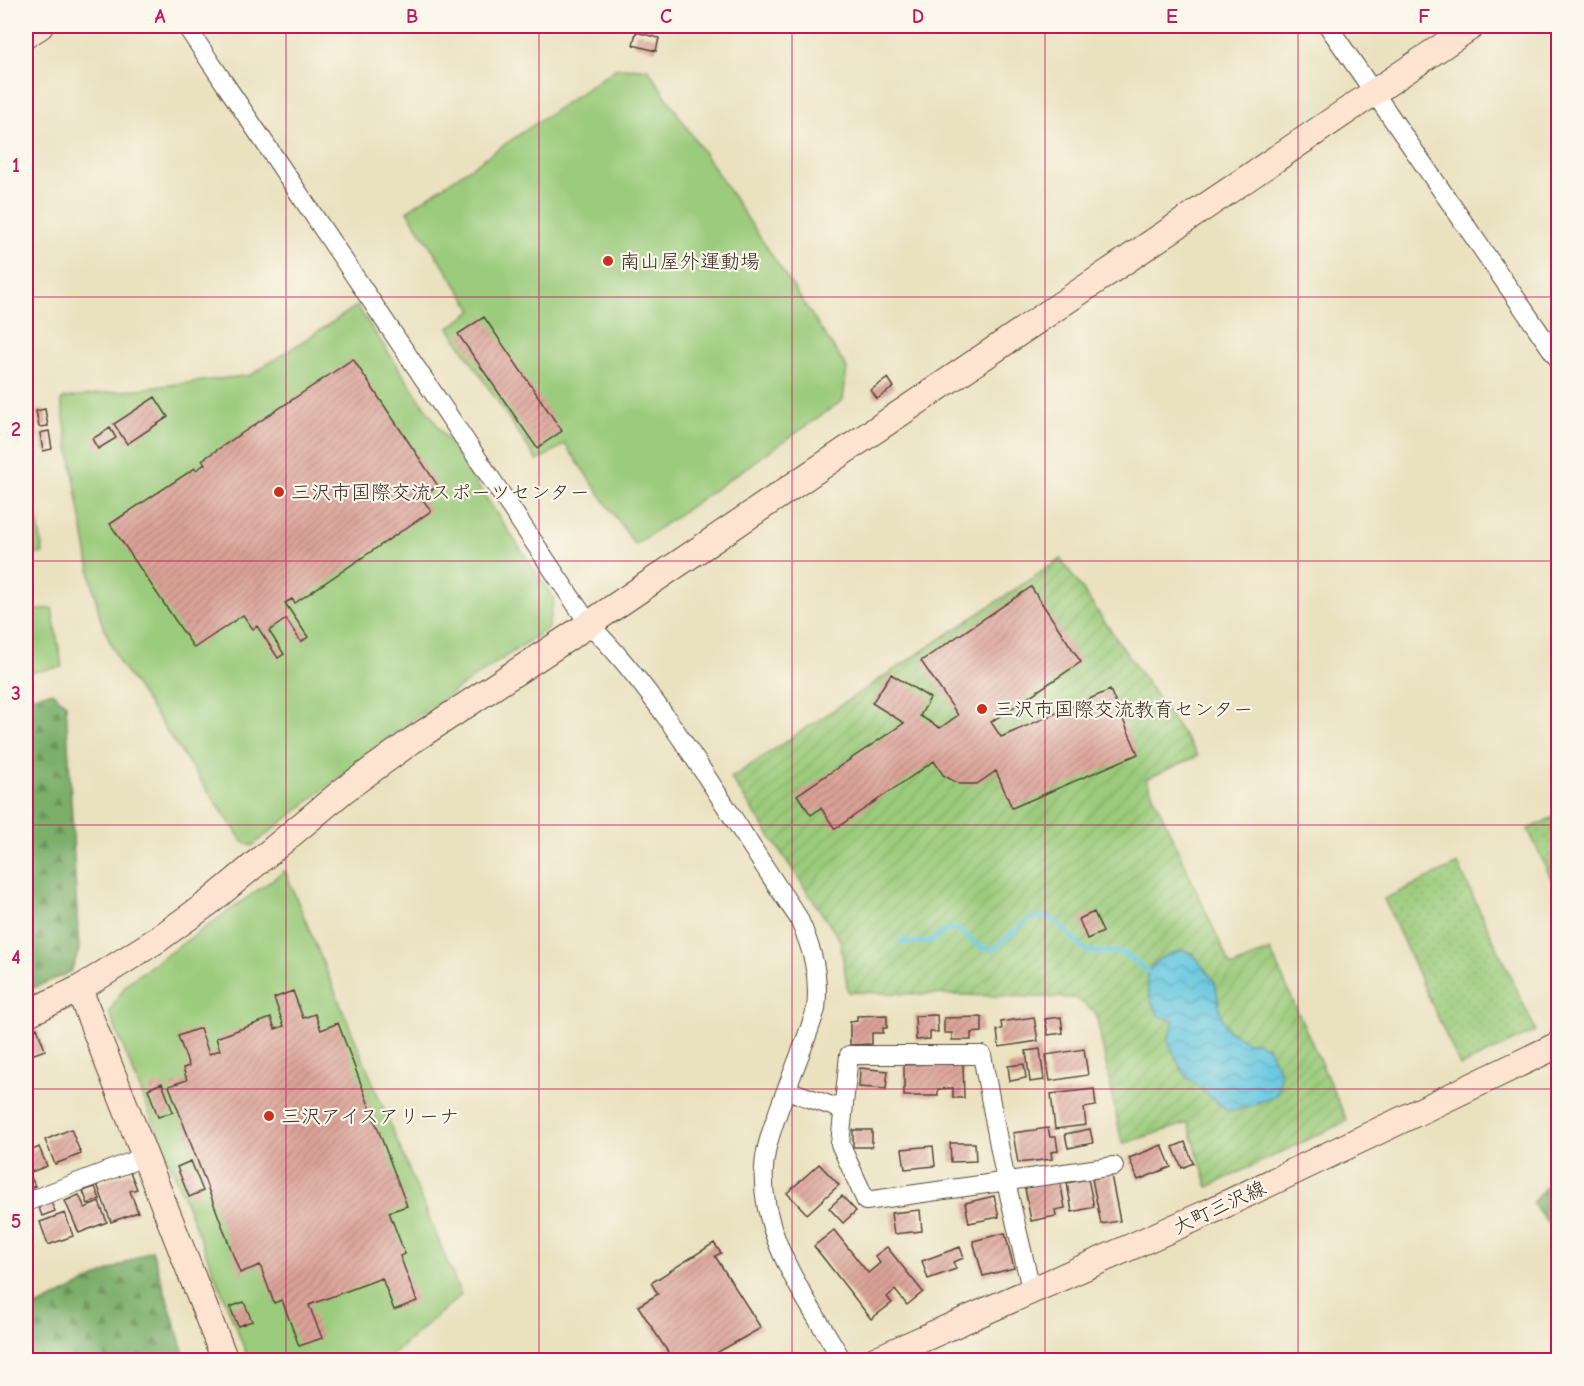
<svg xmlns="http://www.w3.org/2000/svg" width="1584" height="1386" font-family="'Comic Neue','Klee One',sans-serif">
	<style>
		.grass { fill: url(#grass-dots); stroke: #6b7a4c; stroke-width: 1.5 }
		.forest { fill: url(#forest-firs); stroke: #5c6c44; stroke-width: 1.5 }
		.garden { fill: url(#garden-furrows); stroke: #6b7a4c; stroke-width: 1.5 }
		.pitch { fill: #9bcb7b; stroke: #6b7a4c; stroke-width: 1.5 }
		.water { fill: url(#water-waves); stroke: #4f787f; stroke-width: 1.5 }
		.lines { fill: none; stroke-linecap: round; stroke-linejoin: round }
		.stream { stroke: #63c7e0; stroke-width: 5 }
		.building { fill: url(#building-hatch) }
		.street-casing { stroke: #554536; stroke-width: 20 }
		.secondary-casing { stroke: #554536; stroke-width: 28 }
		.street { stroke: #fff; stroke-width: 18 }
		.secondary { stroke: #fde4d1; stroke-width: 26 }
		.grid { fill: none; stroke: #c2185b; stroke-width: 1.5; stroke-opacity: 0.55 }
		.poi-dot { fill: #c8321e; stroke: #fbf7ec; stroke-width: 2 }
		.labels { text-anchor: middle; stroke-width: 4.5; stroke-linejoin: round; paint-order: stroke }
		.poi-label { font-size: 20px; fill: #3b2a1e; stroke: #fbf7ec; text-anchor: start }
		.street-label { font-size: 20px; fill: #3b2a1e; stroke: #fbf7ec }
		.neatline { fill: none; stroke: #c2185b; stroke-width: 2 }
		.grid-label { font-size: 20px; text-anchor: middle; font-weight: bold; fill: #c2185b }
	</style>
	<defs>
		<pattern id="grass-dots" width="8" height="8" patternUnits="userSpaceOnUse" patternTransform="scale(1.5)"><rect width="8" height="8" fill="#9bcb7b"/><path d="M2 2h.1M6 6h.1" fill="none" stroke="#86ae6a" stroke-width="1.8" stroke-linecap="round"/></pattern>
		<pattern id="forest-firs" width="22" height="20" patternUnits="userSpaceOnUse" patternTransform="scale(1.5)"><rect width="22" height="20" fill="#7caf6b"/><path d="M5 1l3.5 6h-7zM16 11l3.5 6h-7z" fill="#678f57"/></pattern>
		<pattern id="garden-furrows" width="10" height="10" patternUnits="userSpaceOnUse" patternTransform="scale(1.5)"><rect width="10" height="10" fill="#9bcb7b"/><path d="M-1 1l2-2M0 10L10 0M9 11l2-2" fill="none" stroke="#86ae6a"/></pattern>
		<pattern id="water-waves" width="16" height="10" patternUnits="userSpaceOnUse" patternTransform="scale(1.5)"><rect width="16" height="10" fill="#63c7e0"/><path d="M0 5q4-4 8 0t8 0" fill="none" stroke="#53a2b5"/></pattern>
		<pattern id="building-hatch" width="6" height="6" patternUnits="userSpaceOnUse" patternTransform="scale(1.5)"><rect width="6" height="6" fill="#dca398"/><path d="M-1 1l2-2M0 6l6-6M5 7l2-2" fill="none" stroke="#b4857b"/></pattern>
	</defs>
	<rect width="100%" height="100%" fill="#fbf7ec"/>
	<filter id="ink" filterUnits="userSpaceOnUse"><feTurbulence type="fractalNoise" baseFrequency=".0167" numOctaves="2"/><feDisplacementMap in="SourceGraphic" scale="12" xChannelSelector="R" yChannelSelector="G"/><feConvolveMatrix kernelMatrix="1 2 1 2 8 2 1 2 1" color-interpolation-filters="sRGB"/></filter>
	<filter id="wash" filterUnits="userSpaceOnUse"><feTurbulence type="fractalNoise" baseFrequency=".008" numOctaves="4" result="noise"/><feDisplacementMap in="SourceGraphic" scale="24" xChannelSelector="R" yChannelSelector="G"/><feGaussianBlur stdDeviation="1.35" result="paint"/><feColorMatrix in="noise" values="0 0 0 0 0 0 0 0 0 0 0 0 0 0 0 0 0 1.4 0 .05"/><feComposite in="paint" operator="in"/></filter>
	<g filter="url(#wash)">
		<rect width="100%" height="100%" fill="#eae1bf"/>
		<path class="grass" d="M 1558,815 L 1558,893 L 1528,829 Z
			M 1458,864 L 1536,1031 L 1460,1066 L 1384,899 Z"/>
		<path class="forest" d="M 30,398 L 37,437 L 26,439 L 26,399 Z
			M 52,692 L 66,704 L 79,950 L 71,972 L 26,991 L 26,697 Z
			M 1558,1172 L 1558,1228 L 1554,1230 L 1532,1203 Z
			M 152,1250 L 186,1360 L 26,1360 L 26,1312 Z"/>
		<path class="garden" d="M 1061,559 L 1198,756 L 1146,779 L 1231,967 L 1270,950 L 1347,1121 L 1208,1187 L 1188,1123 L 1122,1144 L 1096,1014 L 1076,998 L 848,992 L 840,940 L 731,778 Z"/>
		<path class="pitch" d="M 617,68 L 648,69 L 847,368 L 843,400 L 635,545 L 565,444 L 537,461 L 449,328 L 473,310 L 407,211 Z
			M 357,306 L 554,599 L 548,628 L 413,719 L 252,846 L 243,842 L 119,662 L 101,621 L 92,582 L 61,401 L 65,398 L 251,375 Z
			M 26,451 L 43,553 L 26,556 Z
			M 52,608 L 62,667 L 26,673 L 26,612 Z
			M 285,871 L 461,1295 L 386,1360 L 249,1360 L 109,1012 L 127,983 Z"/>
		<path class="water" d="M 1183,950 L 1193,954 L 1215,982 L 1221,1016 L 1228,1030 L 1247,1042 L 1257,1042 L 1268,1047 L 1279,1069 L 1280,1086 L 1274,1097 L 1239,1110 L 1226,1110 L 1188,1078 L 1180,1067 L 1168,1041 L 1174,1021 L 1159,1016 C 1139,982 1141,960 1183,950 Z"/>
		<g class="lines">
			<path class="stream" d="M 900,942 C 910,942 922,944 932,940 C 940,936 945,927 956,930 C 969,934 978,951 992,949 C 1000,948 1017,924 1031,919 C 1057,909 1068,939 1084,949 C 1094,956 1105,951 1116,952 C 1128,953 1138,964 1147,971"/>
		</g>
		<g id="blocks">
			<path class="building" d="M 636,32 L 659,38 L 656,51 L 633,45 Z
				M 484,317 L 562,431 L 537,448 L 458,334 Z
				M 353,359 L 438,486 L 421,497 L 431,511 L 295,603 L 292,599 L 285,603 L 308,637 L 301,642 L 286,619 L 269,631 L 284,654 L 278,658 L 257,626 L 253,629 L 243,615 L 194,648 L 110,524 L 195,468 L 196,470 L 205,464 L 202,460 Z
				M 888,378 L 894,387 L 877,399 L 871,390 Z
				M 155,397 L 168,417 L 127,444 L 114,424 Z
				M 45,409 L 48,426 L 39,427 L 36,411 Z
				M 110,428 L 116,438 L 98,449 L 92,439 Z
				M 49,431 L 52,449 L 43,451 L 40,433 Z
				M 1031,587 L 1081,662 L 991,722 L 1001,737 L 1110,690 L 1138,754 L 1012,808 L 996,771 L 977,784 L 959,784 L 943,775 L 934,761 L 835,829 L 821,808 L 811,815 L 797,795 L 904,723 L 872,703 L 891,674 L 930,698 L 920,716 L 940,728 L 958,715 L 921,661 Z
				M 1094,912 L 1103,932 L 1087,939 L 1079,919 Z
				M 293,991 L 303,1018 L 315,1014 L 321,1030 L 338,1023 L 407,1206 L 389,1212 L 405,1254 L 400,1256 L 417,1301 L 394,1310 L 382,1278 L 309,1305 L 322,1338 L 299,1346 L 282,1300 L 274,1303 L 260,1265 L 240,1273 L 169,1086 L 187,1080 L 183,1068 L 189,1066 L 178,1036 L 200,1028 L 209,1054 L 220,1050 L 216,1038 L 271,1018 L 275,1029 L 284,1026 L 274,998 Z
				M 887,1015 L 887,1028 L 883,1028 L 883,1033 L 872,1033 L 872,1044 L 850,1045 L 850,1022 L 857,1021 L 857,1016 Z
				M 937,1015 L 938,1032 L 930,1032 L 930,1039 L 916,1040 L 915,1016 Z
				M 982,1017 L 982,1032 L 971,1033 L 971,1040 L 952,1040 L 952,1033 L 944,1033 L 944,1018 Z
				M 1034,1017 L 1038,1041 L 999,1047 L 997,1030 L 1002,1029 L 1001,1022 Z
				M 1061,1017 L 1063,1033 L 1048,1035 L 1045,1019 Z
				M 37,1028 L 45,1050 L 26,1057 L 26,1033 Z
				M 1040,1049 L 1044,1080 L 1030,1082 L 1026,1051 Z
				M 1084,1049 L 1088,1075 L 1050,1081 L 1046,1055 Z
				M 963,1063 L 964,1098 L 953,1098 L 953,1088 L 938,1089 L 938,1096 L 904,1096 L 904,1065 Z
				M 1024,1064 L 1026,1078 L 1010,1081 L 1008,1066 Z
				M 860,1068 L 888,1071 L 886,1089 L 859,1087 Z
				M 162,1083 L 173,1112 L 158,1117 L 148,1089 Z
				M 1094,1089 L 1096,1106 L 1084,1108 L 1086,1125 L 1055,1129 L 1051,1094 Z
				M 1048,1128 L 1050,1137 L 1056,1137 L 1058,1151 L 1051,1152 L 1052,1159 L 1018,1163 L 1013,1133 Z
				M 71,1129 L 81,1154 L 55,1164 L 45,1140 Z
				M 1090,1129 L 1093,1143 L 1068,1148 L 1065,1134 Z
				M 853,1130 L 872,1130 L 872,1147 L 853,1147 Z
				M 1185,1142 L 1193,1163 L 1182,1168 L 1173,1147 Z
				M 950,1143 L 975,1143 L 976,1161 L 951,1162 Z
				M 1162,1145 L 1171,1167 L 1138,1180 L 1129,1158 Z
				M 933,1146 L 935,1166 L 905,1169 L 902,1149 Z
				M 29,1147 L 31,1151 L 39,1147 L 47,1166 L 26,1174 L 26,1149 Z
				M 191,1161 L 203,1191 L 189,1197 L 177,1167 Z
				M 819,1164 L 839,1185 L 807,1214 L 787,1193 Z
				M 130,1172 L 137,1189 L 130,1191 L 138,1212 L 111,1222 L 97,1184 Z
				M 30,1175 L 35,1186 L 26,1190 L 26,1177 Z
				M 1111,1175 L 1120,1221 L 1101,1224 L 1092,1179 Z
				M 1088,1179 L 1094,1207 L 1072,1212 L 1067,1183 Z
				M 1060,1181 L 1065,1208 L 1055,1210 L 1056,1216 L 1031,1221 L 1025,1188 Z
				M 95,1187 L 100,1199 L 88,1204 L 83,1191 Z
				M 79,1195 L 85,1208 L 99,1202 L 107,1222 L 79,1233 L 65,1201 Z
				M 842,1196 L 856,1211 L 843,1223 L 829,1208 Z
				M 994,1196 L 999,1217 L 969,1223 L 965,1203 Z
				M 50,1200 L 55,1211 L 42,1216 L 38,1205 Z
				M 920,1210 L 922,1231 L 894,1234 L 891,1213 Z
				M 65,1213 L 73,1236 L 48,1245 L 40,1222 Z
				M 26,1228 L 33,1248 L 26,1251 Z
				M 834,1230 L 868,1273 L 880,1263 L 875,1256 L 887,1247 L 923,1292 L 907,1305 L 895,1290 L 887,1297 L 892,1303 L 871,1319 L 814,1246 Z
				M 1005,1233 L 1014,1268 L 983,1276 L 973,1241 Z
				M 714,1243 L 721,1253 L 715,1256 L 761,1328 L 704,1360 L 673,1360 L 638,1306 L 658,1294 L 651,1283 Z
				M 960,1247 L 964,1258 L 953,1262 L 956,1269 L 928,1279 L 922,1261 Z
				M 244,1302 L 252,1321 L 238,1326 L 230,1307 Z"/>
		</g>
	</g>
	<g filter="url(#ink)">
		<use href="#blocks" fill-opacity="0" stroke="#554536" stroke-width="1.5"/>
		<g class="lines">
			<defs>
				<path id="street" d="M 186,26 L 589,624 C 670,705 732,822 798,917 C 812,948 820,974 816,1009 C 802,1056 779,1100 767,1147 C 749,1224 806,1297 842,1360
					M 1328,26 L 1558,359
					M 787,1090 L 843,1110
					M 26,1202 L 144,1157
					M 1032,1293 L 1006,1182 L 982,1055 L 849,1055 L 840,1144 L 866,1201 L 1114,1166"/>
				<path id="secondary" d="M 26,35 L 40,26
					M 79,989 L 225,1360
					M 26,1014 L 79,989 L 157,940 L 211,901 L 344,790 L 413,740 L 589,624 L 1472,26
					M 875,1360 L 1205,1214 L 1558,1045"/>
			</defs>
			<use href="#street" class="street-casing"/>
			<use href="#secondary" class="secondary-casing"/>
			<use href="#street" class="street"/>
			<use href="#secondary" class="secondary"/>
		</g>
	</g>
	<path class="grid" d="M 286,26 L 286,1360M 539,26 L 539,1360M 792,26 L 792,1360M 1045,26 L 1045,1360M 1298,26 L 1298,1360M 26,297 L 1558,297M 26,561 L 1558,561M 26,825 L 1558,825M 26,1089 L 1558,1089"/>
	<g class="poi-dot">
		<circle cx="608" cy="261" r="6"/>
		<circle cx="279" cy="492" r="6"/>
		<circle cx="982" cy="709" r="6"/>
		<circle cx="269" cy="1116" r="6"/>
	</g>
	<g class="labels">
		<g class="poi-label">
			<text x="620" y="268">南山屋外運動場</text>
			<text x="291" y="499">三沢市国際交流スポーツセンター</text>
			<text x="994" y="716">三沢市国際交流教育センター</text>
			<text x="281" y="1123">三沢アイスアリーナ</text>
		</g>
		<g class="street-label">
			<text transform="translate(1219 1207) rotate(-25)" y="7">大町三沢線</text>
		</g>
	</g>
	<rect width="1584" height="1386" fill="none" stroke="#fbf7ec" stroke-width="66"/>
	<rect x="33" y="33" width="1518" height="1320" class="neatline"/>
	<g class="grid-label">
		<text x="160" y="23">A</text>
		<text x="412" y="23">B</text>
		<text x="666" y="23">C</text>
		<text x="918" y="23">D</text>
		<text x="1172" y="23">E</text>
		<text x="1424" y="23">F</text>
		<text x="16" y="172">1</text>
		<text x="16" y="436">2</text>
		<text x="16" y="700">3</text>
		<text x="16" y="964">4</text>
		<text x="16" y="1228">5</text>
	</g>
</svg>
